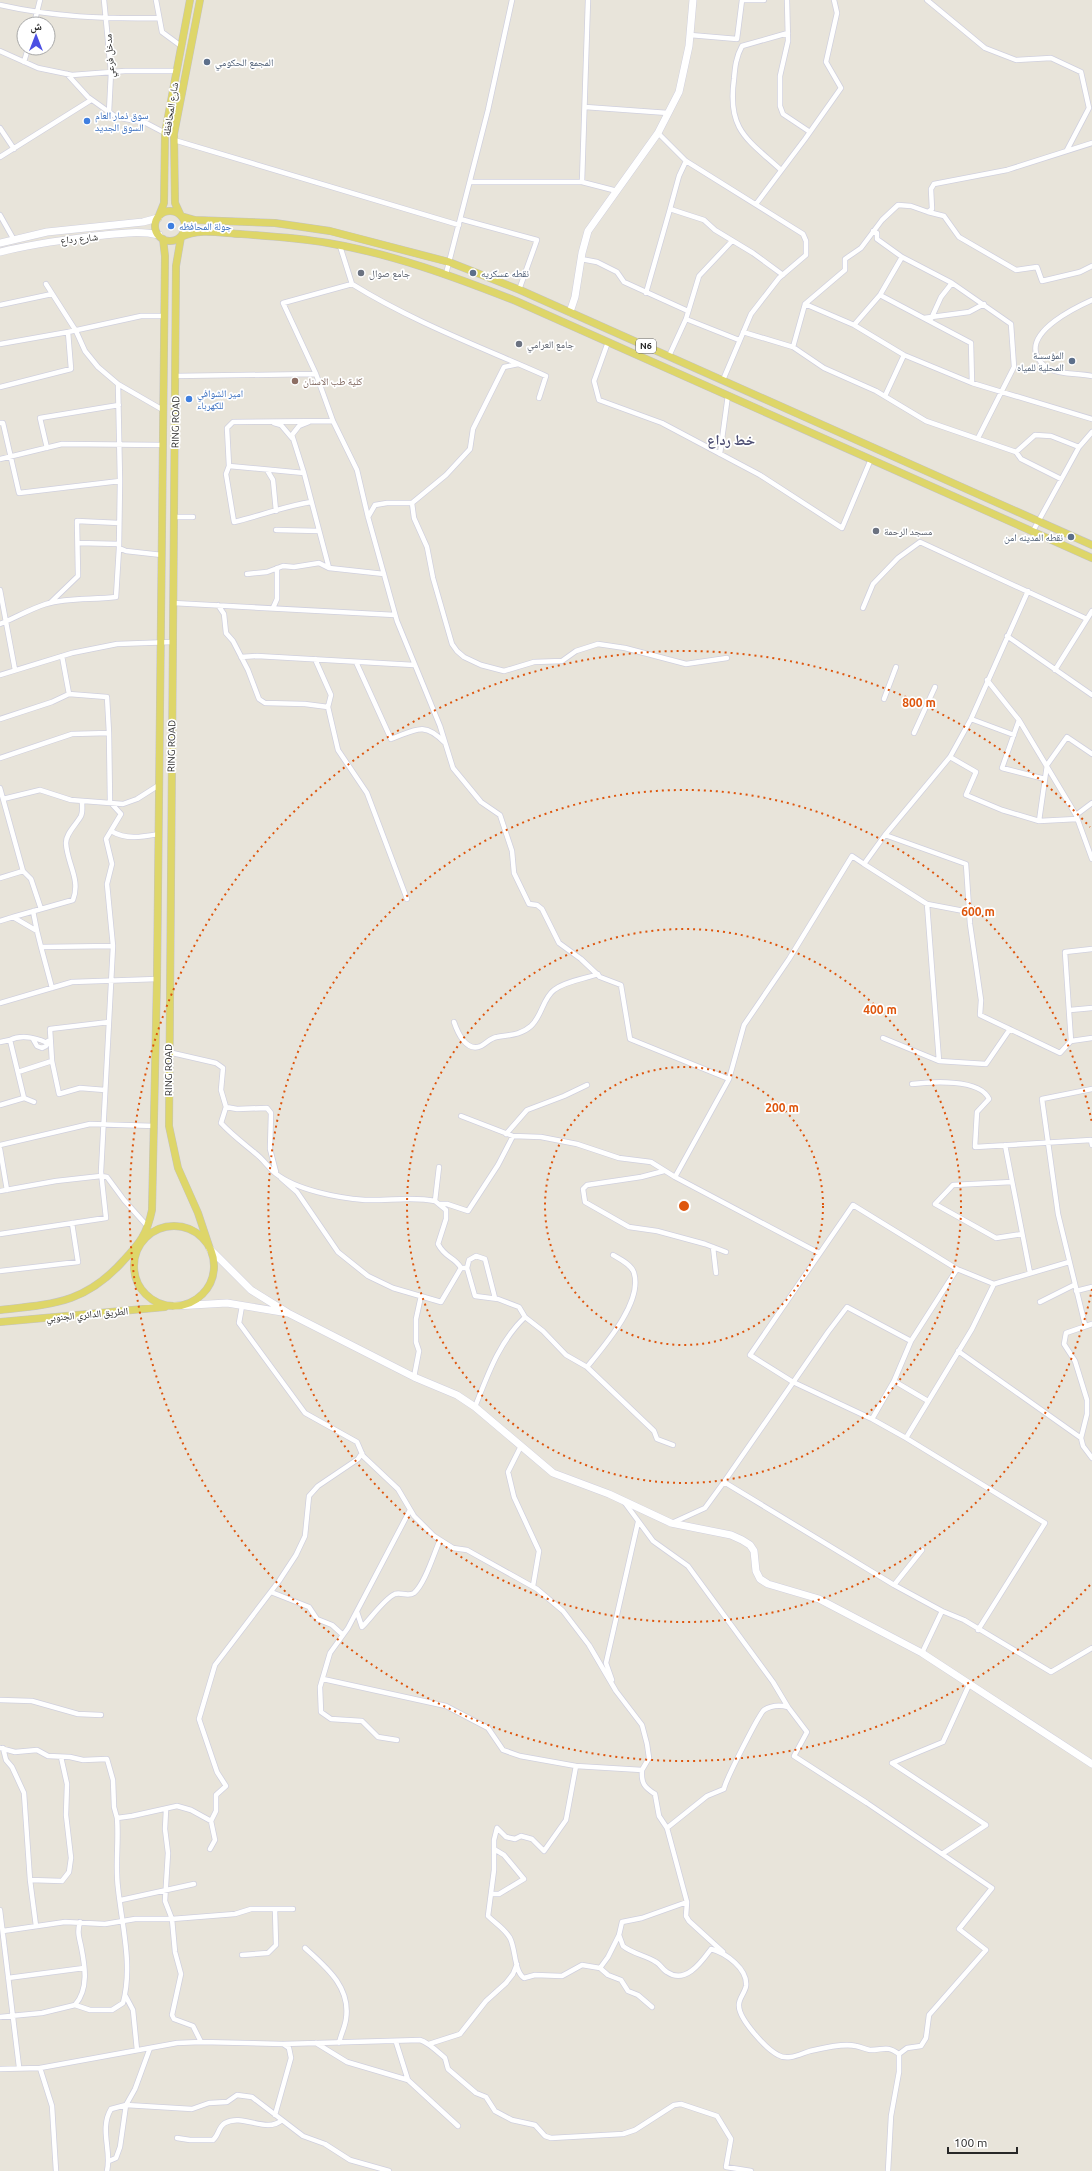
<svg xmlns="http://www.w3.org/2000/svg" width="1092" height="2171" font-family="Ubuntu,'Noto Naskh Arabic',sans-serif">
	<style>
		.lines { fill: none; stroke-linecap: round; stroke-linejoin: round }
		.street-casing { stroke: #d0d0de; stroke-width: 6 }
		.secondary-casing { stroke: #d0d0de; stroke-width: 8 }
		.primary-casing { stroke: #c3c3c3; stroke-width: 8 }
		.street { stroke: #fff; stroke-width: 4.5 }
		.secondary { stroke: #fff; stroke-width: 7 }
		.primary { stroke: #ded669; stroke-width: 7 }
		.ring { fill: none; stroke: #de560d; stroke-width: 2; stroke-dasharray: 2 4 }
		.service-dot { fill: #5c6f8a; stroke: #fff; stroke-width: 1.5 }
		.shop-dot { fill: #3f7fe0; stroke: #fff; stroke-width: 1.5 }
		.worship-dot { fill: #6b7280; stroke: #fff; stroke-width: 1.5 }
		.education-dot { fill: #8d6e63; stroke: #fff; stroke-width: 1.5 }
		.labels { text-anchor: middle; stroke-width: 3.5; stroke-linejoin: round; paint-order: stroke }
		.shield { fill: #fff; stroke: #686868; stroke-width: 1 }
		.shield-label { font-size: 9px; font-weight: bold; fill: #272727 }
		.street-label { font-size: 10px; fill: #272727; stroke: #fff }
		.service-label { font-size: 10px; fill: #4e5e75; stroke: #fff; text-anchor: start }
		.shop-label { font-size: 10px; fill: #366cbe; stroke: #fff; text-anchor: start }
		.worship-label { font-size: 10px; fill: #5b616d; stroke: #fff; text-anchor: start }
		.education-label { font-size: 10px; fill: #785e54; stroke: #fff; text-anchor: start }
		.district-label { font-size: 14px; font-weight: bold; fill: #4d4e72; stroke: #fff }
		.centre { fill: #de560d; stroke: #fff; stroke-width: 2 }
		.ring-label { font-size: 12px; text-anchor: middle; font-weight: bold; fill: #de560d; stroke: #fff; stroke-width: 3.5; stroke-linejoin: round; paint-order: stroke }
	</style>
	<rect width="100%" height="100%" fill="#e8e4da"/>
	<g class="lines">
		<defs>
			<path id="street" d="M 104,0 L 111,72 L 109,112
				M 156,0 L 162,32 L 181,46
				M 787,0 L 788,41 L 780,76 L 780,106 L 783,114 L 810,132
				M 927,0 L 985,48 L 1016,60 L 1051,58 L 1081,72 L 1089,108 L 1067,150
				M 0,5 C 53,17 105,19 159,18
				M 34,24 L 40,0
				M 690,35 L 737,39 L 742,0 L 764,0
				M 0,51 L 38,68 L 72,75 L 125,71 L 176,71
				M 24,62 L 28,48
				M 67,74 L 88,97 L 116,117 L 146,123 L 165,133
				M 585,107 L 668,113
				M 0,128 L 14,149
				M 658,133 L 686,161 L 803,234 L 806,241 L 806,255 L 779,278 L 751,314 L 723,380
				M 174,140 L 459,225
				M 0,157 L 91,100
				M 686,161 L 679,176 L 670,209 L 704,220 L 715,230 L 753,253 L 783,275
				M 781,170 C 747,139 727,130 734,79 C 735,67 736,57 742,46 L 788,33
				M 470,182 L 582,182 L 588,0
				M 582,182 L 617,191
				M 756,204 L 805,139 L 841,88 L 826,62 L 837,13 L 834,0
				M 928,212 L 944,216 L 959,237 L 1016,270 L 1037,267 L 1042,281 L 1080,272 L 1092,266
				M 0,215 L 14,240
				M 460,219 L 537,240 L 519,290
				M 873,231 L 877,233 L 877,239 L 902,257 L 952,283 L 1011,324 L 1014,367 L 978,438
				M 581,259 L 597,262 L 617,272 L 624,282 L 688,311
				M 446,274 L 488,110 L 512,0
				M 46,284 L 76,331 L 85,351 L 98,367 L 118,384
				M 352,284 C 413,322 481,347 546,376 L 539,398
				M 646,293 L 670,209
				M 880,295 L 971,343 L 972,383
				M 1092,300 C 1074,308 1030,330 1036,353 C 1038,360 1043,366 1050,369 C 1061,375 1079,373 1092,376
				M 805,304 L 845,270 L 845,259 L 861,248 L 882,220 L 898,205 L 911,206 L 928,212 L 932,209 L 931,189 L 934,184 L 1007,170 L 1092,143
				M 0,305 L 52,294
				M 924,318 L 969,312 L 984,304
				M 686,319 L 739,340
				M 931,319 L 941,297 L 952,283
				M 854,325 L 880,295 L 902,257
				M 68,332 L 141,316 L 164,316
				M 743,332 L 793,347 L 824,368 L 876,391 L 926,421 L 1016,452 L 1035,435 L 1051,436 L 1079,447
				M 608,342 L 594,381 L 599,400 L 662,423 L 760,475 L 842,528 L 871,459
				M 0,344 L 68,332 L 71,369 L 0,387
				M 793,347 L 805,304 L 854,325 L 904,355 L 972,383 L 1092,419
				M 669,356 L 686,319 L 699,276 L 732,241
				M 316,374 L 283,303 L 352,284 L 340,246
				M 175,376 L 316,374 L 333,421 L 357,470 L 368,517 L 397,621 L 440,726 L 453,768 L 481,802 L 500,815 L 512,851 L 514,873 L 529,904 L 537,905 L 542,909 L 559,943 L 581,959 L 600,977 L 621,985 L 630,1039 L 729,1079
				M 885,396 L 904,355
				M 0,423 L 3,423 L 19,493 L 120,481 L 119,548 L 116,597 C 93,600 69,597 46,604 C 30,609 15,618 0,624
				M 274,423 L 281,425 L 292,438
				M 47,448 L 40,418 L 119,405
				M 1016,452 L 1021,459 L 1061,479
				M 720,454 L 728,395
				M 0,459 L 62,444 L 163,445
				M 229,466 L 226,474 L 234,522 C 260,516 285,506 311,502
				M 267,470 L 273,480 L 276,511
				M 304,473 L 292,435 L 299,426 L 309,422
				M 120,481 L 118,384 L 163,410
				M 412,503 L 414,518 L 427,547 L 433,578 L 452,644 L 457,651 L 464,657 L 481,665 L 504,671 L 534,662 L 562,661 L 576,651 L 598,644 L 625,648 L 686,664 L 727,658
				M 174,517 L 193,517
				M 368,517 L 375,505 L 387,503 L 412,503 L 446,475 L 470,449 L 473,429 L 504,367 L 518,364
				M 276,530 L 319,531
				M 1033,531 L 1079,447 L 1092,432
				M 78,543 L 119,544
				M 119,548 L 126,551 L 162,555
				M 329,568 L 384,574
				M 247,574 L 267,572 L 283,566 L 294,567 L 319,563 L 329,568 L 304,473 L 229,466 L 227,428 L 233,422 L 333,421
				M 0,590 L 15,670
				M 50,603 L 78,576 L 77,521 L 119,523
				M 173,603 L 395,615
				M 218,605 L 224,614 L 226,633 L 233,641 L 248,670 L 259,699 L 265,703 L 305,704 L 328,707
				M 273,608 L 277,599 L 277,568
				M 863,608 L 873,584 L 898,558 L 920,542 L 1087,619
				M 1007,636 L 1092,695
				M 241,657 L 257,656 L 414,665
				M 315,659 L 331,695 L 328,707 L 338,750 L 367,793 L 407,899
				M 356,662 L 391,739 C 415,730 424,721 444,742
				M 1055,670 L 1092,611
				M 0,675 L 72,653 L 117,644 L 172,642
				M 987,680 L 1019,720 L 1076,815 L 1092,859
				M 69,694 L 107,697 L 109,733
				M 884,699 L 896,667
				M 0,719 L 52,702 L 69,694 L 62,656
				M 971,719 L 1014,735
				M 1019,720 L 1002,768 L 1045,779
				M 914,733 L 935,687
				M 950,757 L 976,772 L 966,795 L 1002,810 L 1039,821 L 1077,819
				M 0,758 L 72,734 L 109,733 L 110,802 L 121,814 L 106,839 L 112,864 L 107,884 L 113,946 L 101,1172 L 106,1218 L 0,1234
				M 0,788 L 23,871
				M 3,799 L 40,790 L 71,800 L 123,804 L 137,799 L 159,785
				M 1076,815 L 1092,803
				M 1039,821 L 1047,765 L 1067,737 L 1092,754
				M 111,831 C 126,840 142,837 159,834
				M 885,835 L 966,864 L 970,924 L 981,1000 L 980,1015 L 1060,1053 L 1071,1041 L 1092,1038
				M 0,878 L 23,871 L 31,879 L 41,909
				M 927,904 L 939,1061
				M 33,911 L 37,931
				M 969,912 L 927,904 L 864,864 L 885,835 L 950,757 L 971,719 L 1028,591
				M 13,917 L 73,900 C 81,879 67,864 66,843 C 66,833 76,825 81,816 C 83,812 82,806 82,801
				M 0,921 L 13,917 L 37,931 L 41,947 L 113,946
				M 41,947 L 52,988
				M 0,1003 L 72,982 L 157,979
				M 1070,1010 L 1092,1008
				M 454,1022 C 457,1031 466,1053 481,1046 C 487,1043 490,1038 497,1037 C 509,1035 521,1035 531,1026 C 542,1016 543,998 554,990 C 565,981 585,979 598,974
				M 883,1038 L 939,1061 L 986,1064 L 1010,1029
				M 33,1039 L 37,1046 L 42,1048 L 46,1046 L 48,1041
				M 10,1040 C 22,1034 39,1038 51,1045
				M 1071,1041 L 1065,952 L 1092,949
				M 0,1042 L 10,1040 L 24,1098 L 0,1105
				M 168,1052 L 216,1063 L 223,1068 L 221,1090 L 226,1107 L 221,1123 C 231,1134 243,1143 255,1153 C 263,1159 268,1167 275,1173 C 296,1190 338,1198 365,1200 C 388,1201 413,1196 435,1201
				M 52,1061 L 59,1094 L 80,1088 L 105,1090
				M 18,1072 L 52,1061 L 50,1029 L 109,1022
				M 912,1084 C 930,1082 980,1078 989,1099 L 977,1112 L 975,1147 L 1091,1140 L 1092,1145
				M 24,1098 L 34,1102
				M 226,1107 L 237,1109 L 267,1108 L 271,1113 L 270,1149 L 276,1172
				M 461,1116 L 513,1136 L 541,1137 L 577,1144 L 619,1158 L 651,1162 L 675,1177 L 819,1253
				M 506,1134 L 527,1110 L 564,1096 L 587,1085
				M 0,1145 L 90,1124 L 155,1126
				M 1005,1145 L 1030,1273
				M 0,1149 L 7,1190
				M 439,1167 L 435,1201 L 446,1210 L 446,1219 L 438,1244 C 446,1259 454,1256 461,1268
				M 664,1171 L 641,1177 L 587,1185 L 583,1189 L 585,1202 L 629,1227 L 657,1231 L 705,1244 L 726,1252
				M 675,1177 L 729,1079 L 744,1025 L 789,959 L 852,856 L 864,864
				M 281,1178 L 297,1192 L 338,1252 L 368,1276 L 393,1288 L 441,1302 L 461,1268 L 467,1268 L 475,1296 L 498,1299 L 519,1307 L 525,1317
				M 1012,1182 L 953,1185 L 935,1204 L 996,1238 L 1022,1234
				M 0,1191 L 56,1181 L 101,1176 L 107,1177 L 124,1200 L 148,1227
				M 439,1204 L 447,1204 L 468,1211 L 498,1165 L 513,1136
				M 713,1247 L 716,1273
				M 467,1268 L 469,1260 L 476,1256 L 485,1259 L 495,1298
				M 0,1271 L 78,1262 L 72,1223
				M 994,1284 L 972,1329 L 906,1438 L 872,1419 L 793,1382 L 750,1355 L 853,1205 L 957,1269 L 994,1284 L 1069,1262
				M 1076,1291 L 1092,1287
				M 1040,1302 L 1074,1285
				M 242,1306 L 239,1323 L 305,1413 L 357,1442 L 363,1456 L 398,1489 L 414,1516 L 434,1536 L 453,1548 L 467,1550 L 537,1589 L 563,1611 L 589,1645 L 616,1691 L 642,1725 L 647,1744 L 649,1758 L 642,1770 L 576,1766 L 520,1756 L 503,1750 L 488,1728 L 446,1706 L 323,1679
				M 1092,1324 L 1066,1333 L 1064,1344 L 1075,1361 L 1087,1400 L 1087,1414 L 1081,1438 L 1083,1446 L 1092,1458
				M 1085,1325 L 1058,1214 L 1042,1099 L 1092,1089
				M 958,1351 L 1081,1438
				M 587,1367 C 604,1346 643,1302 634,1273 C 632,1265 620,1259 613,1255
				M 414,1377 L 419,1351 L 416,1342 L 416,1319 L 421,1296
				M 894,1381 L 911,1341 L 957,1269
				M 475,1407 C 488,1374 499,1342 525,1317 L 543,1331 L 566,1355 L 587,1367 L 654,1431 L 657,1439 L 673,1445
				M 872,1419 L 894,1381 L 928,1401
				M 906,1438 L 1045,1523 L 978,1630
				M 521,1446 L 508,1472 L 514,1497 L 539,1551 L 533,1586
				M 724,1482 L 828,1332 L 847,1307 L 911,1341
				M 625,1503 L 653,1541 L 688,1566 L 773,1682 L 788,1707 L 807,1732 L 794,1756 L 867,1803 L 992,1888 L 959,1929 L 986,1950 L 929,2015 L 926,2038 L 921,2046 L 907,2048 L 899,2054 L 899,2072 L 891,2116 L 888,2171
				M 672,1523 L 705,1508 L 724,1482 L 894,1585 L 942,1611
				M 894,1585 L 922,1550
				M 271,1592 L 309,1607 L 317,1619 L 332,1625 L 343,1635
				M 357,1612 L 362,1627 C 371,1618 385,1598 395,1594 C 401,1592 408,1597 414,1593 C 425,1584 434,1553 440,1540
				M 922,1653 L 942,1611 L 964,1620 L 1051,1672 L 1092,1648
				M 612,1680 L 606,1663 L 638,1522
				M 0,1700 L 32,1701 L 78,1714 L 101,1715
				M 397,1740 L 378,1737 L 362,1721 L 331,1719 L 321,1712 L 320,1687 L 330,1653 L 348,1628 L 410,1510
				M 0,1748 L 15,1752 L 37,1750 L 48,1756 L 70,1757 L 83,1760 L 107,1759 L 113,1780 L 114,1807 L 117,1818 C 119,1841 115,1865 118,1888 C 122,1926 133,1966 123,2003 L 112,2010 L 90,2010 L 75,2005 L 42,2013 L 0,2017
				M 3,1748 L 6,1760 L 12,1767 L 24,1793 L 30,1880 L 36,1926
				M 576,1766 L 566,1820 L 544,1851 L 532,1839 L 521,1836 L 515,1839 L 506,1837 L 497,1828 L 494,1840 L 494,1870 L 488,1916 C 496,1924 504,1928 510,1938 C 516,1950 514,1971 524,1978 L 535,1975 L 562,1976 L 582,1965 L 600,1968 L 608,1975 L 621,1980 L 628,1991 L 638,1995 L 652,2007
				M 642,1770 C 641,1783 644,1787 655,1794 L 659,1816 L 667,1828 L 687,1902 L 686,1916 L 689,1921 L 723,1952
				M 166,1810 L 165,1829 L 168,1853 L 165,1901 L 172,1919 L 175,1952 L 181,1974 L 172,2015 L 174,2019 L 193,2026 L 201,2042
				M 117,1818 L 132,1816 L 177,1806 L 191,1810 L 211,1821
				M 667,1828 L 707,1796 L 724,1789 C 725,1781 759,1714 764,1710 C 772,1705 780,1705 788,1707
				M 210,1849 L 215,1840 L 211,1821 L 216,1811 L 216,1795 L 226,1786 L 217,1772 L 199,1719 L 215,1665 L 279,1581 L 296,1555 L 305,1536 L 309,1496 L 318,1486 L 358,1459 L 362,1453
				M 942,1854 L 986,1825 L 892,1763 L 943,1742 L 969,1685
				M 30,1880 L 62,1881 L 69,1872 L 71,1858 L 66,1815 L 67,1784 L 61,1757
				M 492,1894 L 499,1894 L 524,1879 L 504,1855 L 494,1849
				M 121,1900 L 194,1884
				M 687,1902 L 642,1918 L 622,1922 L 619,1935 L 623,1946 C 633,1954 645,1955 656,1962 C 660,1964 663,1970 667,1972 C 686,1985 702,1961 711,1949 C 726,1953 748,1969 746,1986 C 745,1993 738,1999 739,2006 C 739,2019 766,2049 778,2055 C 788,2061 800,2054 810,2051 C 823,2048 843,2043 856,2046 C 861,2047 865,2049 870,2050 C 884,2050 886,2045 899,2054
				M 0,1910 L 19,2067
				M 3,1931 L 65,1922 L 105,1924 L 135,1919 L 172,1919 L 235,1914 L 251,1909 L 293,1909
				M 305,1948 C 326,1967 351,1987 346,2019 C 345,2027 341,2034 339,2043
				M 242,1955 L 268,1953 L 276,1945 L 275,1909
				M 600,1968 L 608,1957 L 619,1935
				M 8,1978 L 84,1968
				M 125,1995 L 133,2010 L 137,2050
				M 75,2005 C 89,1989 85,1966 81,1946 C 79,1937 77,1932 80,1922
				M 396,2042 L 408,2080 L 458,2126
				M 316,2043 L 347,2062 L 408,2080
				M 429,2044 L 460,2034 L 486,2001 L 506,1983 L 513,1974 L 517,1964
				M 40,2068 L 177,2043 L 201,2042 L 283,2044 L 420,2040 C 428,2042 438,2052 445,2058 L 448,2069 L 476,2093 L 486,2097 L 495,2111 L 512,2120 L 535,2125 L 545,2136 L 551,2138 L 623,2134 L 635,2130 L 674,2105 L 681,2104 L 717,2116 L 731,2139 L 726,2167 L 751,2171
				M 0,2069 L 40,2068 L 52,2106 L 56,2171
				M 275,2115 L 291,2058 L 289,2048 L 283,2044
				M 177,2138 L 190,2140 L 213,2140 C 219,2135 218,2127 225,2123 C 243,2113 266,2134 282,2120
				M 109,2161 L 116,2158 L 120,2147 L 126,2105 L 135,2089 L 150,2048
				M 107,2171 C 112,2151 99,2129 111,2109 L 126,2105 L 192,2109 L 209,2103 L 227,2102 L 237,2095 L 252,2097 L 303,2136 L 325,2144 L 350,2160 L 389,2171"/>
			<path id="secondary" d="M 0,243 L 47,232 L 143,222 L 158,218
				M 0,252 C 31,244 63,240 94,236 C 116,234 138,230 159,235
				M 570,312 L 575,297 L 582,253 L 588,231 L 658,133 L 679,92 L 689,46 L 693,0
				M 175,1306 L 227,1303 L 288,1313 L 251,1290 L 210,1249
				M 288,1313 L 414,1377 L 457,1395 L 475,1407 L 553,1473 L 609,1494 L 671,1523 L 731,1535 L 742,1540 L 750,1545 L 754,1551 L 756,1571 L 760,1579 L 768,1584 L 819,1599 L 922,1653 L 1092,1764"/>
			<path id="primary" d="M 200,0 L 174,134 L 175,203 L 181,216 L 195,220 L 275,223 L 330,231 L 449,262 L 520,290 L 1092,545
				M155 226a15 15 0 1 1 30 0a15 15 0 1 1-30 0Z
				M 158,218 L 164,203 L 165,133 L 190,0
				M134 1266a40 40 0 1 1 80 0a40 40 0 1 1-80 0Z
				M 210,1249 L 198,1213 L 178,1168 L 169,1126 L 176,266 L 181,237 C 199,228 221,233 240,234 C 269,236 299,238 328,243 C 393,254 455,277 516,301 L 1092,558
				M 0,1310 C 54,1304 86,1303 124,1260 C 140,1243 147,1234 152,1210 L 157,979 L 165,256 L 163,239
				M 0,1322 L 165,1307"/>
		</defs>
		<use href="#street" class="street-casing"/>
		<use href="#secondary" class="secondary-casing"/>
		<use href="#primary" class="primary-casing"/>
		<use href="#street" class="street"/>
		<use href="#secondary" class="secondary"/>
		<use href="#primary" class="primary"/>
	</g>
	<g class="ring">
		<circle cx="684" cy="1206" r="139"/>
		<circle cx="684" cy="1206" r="277"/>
		<path d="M1092 1289A416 416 0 1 1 1092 1123"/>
		<path d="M1090 1585A555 555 0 1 1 1090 827"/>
	</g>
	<g class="service-dot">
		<circle cx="207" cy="62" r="4"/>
		<circle cx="473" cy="273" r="4"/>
		<circle cx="1072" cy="361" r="4"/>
		<circle cx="1071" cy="537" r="4"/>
	</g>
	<g class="shop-dot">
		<circle cx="87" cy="121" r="4"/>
		<circle cx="171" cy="226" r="4"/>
		<circle cx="189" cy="399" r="4"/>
	</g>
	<g class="worship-dot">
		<circle cx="361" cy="273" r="4"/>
		<circle cx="519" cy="344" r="4"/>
		<circle cx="876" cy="531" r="4"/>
	</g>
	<circle class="education-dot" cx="295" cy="381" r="4"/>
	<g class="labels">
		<rect class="shield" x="636" y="339" width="20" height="14" rx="3"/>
		<g class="shield-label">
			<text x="646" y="349">N6</text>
		</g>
		<g class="street-label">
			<text transform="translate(109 56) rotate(-94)" y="4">مدخل فرعي</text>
			<text transform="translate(170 109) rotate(-81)" y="4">شارع المحافظة</text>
			<text transform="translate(79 238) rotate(-6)" y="4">شارع رداع</text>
			<text transform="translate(175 422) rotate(-89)" y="4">RING ROAD</text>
			<text transform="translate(171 746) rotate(-89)" y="4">RING ROAD</text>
			<text transform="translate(168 1070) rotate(-90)" y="4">RING ROAD</text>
			<text transform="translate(87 1314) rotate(-5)" y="4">الطريق الدائري الجنوبي</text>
		</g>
		<g class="service-label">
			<text x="215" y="66">المجمع الحكومي</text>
			<text x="481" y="277">نقطه عسكريه</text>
			<text x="1064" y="359" text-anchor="end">المؤسسة<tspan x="1064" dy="12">المحلية للمياه</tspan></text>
			<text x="1063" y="541" text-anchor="end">نقطه المدينه امن</text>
		</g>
		<g class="shop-label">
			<text x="95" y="119">سوق ذمار العام<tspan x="95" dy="12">السوق الجديد</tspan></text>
			<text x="179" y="230">جولة المحافظه</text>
			<text x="197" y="397">امير الشوافي<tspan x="197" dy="12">للكهرباء</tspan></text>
		</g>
		<g class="worship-label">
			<text x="369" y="277">جامع صوال</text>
			<text x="527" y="348">جامع العرامي</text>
			<text x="884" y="535">مسجد الرحمة</text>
		</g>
		<g class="education-label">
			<text x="303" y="385">كلية طب الاسنان</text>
		</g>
		<g class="district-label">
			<text x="731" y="445">خط رداع</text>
		</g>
	</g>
	<circle cx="684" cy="1206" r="6" class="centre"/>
	<g class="ring-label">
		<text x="919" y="707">800 m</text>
		<text x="978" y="916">600 m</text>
		<text x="880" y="1014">400 m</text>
		<text x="782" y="1112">200 m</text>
	</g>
	<g transform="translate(36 36)"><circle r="19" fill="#ffffff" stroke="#a9a9a9"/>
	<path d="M0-3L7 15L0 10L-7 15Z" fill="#4c50e3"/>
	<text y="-6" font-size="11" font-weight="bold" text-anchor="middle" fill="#272727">ش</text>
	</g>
	<path d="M948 2147v6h69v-6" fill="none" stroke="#272727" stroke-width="2"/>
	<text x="954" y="2147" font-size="12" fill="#272727" stroke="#ffffff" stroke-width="3" paint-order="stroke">100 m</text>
</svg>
